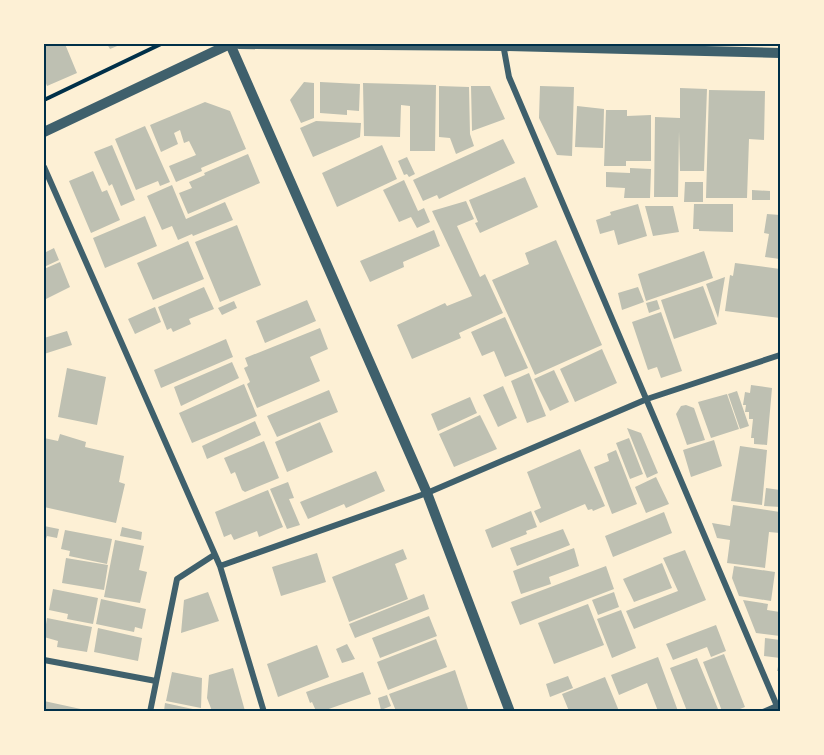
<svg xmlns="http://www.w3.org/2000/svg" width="824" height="755" font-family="'Source Serif 4',serif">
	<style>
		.building { fill: #bec0b2 }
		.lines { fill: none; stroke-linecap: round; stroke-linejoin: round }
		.path { stroke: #003049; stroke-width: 4 }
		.minor { stroke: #3f606c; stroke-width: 6 }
		.tertiary { stroke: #3f606c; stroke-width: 10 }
		.neatline { fill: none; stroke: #003049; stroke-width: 2 }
	</style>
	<rect width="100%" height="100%" fill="#fdf0d5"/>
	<path class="building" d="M 44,44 L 65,44 L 77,73 L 47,86 L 44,78 Z
		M 107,44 L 122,44 L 110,49 Z
		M 304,82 L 314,83 L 314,118 L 301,123 L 290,100 Z
		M 320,82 L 360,84 L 359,111 L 347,110 L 347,115 L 320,113 Z
		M 363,83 L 436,85 L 435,151 L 410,151 L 410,106 L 401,105 L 400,137 L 364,136 Z
		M 439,86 L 469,87 L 470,134 L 474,146 L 456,154 L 450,138 L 439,137 Z
		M 471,86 L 490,86 L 505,119 L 472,131 Z
		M 540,86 L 574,87 L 572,156 L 557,155 L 539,118 Z
		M 680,88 L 707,89 L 704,171 L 680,171 L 679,131 L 678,197 L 654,197 L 655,117 L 680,118 Z
		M 709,90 L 765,91 L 764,140 L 749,139 L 747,198 L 706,198 Z
		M 205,102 L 230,111 L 246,149 L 201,168 L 202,171 L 176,182 L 169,166 L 196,155 L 189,141 L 184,143 L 180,130 L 174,133 L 178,144 L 161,152 L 150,125 Z
		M 577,106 L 604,109 L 603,148 L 575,147 Z
		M 606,110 L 627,110 L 627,116 L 651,115 L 651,161 L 626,161 L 626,166 L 604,166 Z
		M 316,121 L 361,123 L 360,137 L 313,157 L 300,128 Z
		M 145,126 L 170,182 L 160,186 L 158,181 L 136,190 L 115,139 Z
		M 503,139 L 515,163 L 439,199 L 437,195 L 423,201 L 413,180 Z
		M 112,145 L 135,200 L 121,206 L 112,184 L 109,186 L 94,152 Z
		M 382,145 L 397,179 L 337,207 L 322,173 Z
		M 248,154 L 260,183 L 188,214 L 179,193 L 192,188 L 189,182 L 205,175 L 204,173 Z
		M 407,157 L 415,174 L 409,177 L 407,174 L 404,175 L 398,161 Z
		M 630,168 L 651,169 L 650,198 L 624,198 L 625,188 L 606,187 L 606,172 L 630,173 Z
		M 93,171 L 102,192 L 107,190 L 120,220 L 91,233 L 69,181 Z
		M 525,177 L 538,207 L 480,233 L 475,223 L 478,222 L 469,200 Z
		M 404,180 L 418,211 L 424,208 L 430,222 L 417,228 L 411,217 L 399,222 L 383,190 Z
		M 685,182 L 703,182 L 703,202 L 684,202 Z
		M 172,185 L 186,219 L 225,202 L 233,220 L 193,236 L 192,234 L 178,240 L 172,226 L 162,230 L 147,196 Z
		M 752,190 L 770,191 L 770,200 L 752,200 Z
		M 466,201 L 474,219 L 457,226 L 480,277 L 485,274 L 503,313 L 459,333 L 461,338 L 412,359 L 397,325 L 445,303 L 447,306 L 472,296 L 432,211 Z
		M 638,204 L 647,236 L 618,245 L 614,230 L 600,234 L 596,220 L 611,215 L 610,212 Z
		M 694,204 L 733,204 L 733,232 L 699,231 L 699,229 L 693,229 Z
		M 645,206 L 673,206 L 679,232 L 653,236 Z
		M 767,214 L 780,215 L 780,259 L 765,257 L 769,234 L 764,233 Z
		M 145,216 L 157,246 L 105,268 L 93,238 Z
		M 237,225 L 261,285 L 220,302 L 195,242 Z
		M 434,230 L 440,246 L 403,262 L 404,267 L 370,282 L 360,261 Z
		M 556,240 L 602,345 L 535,375 L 492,280 L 529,264 L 525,253 Z
		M 188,241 L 204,279 L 153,300 L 137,263 Z
		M 54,248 L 59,260 L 44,267 L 44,253 Z
		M 704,251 L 713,278 L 646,301 L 638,274 Z
		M 60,262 L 70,287 L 44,300 L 44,269 Z
		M 735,263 L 780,269 L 780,318 L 725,311 L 730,275 L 733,276 Z
		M 725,277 L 718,318 L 706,284 Z
		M 703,286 L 717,324 L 674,339 L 661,300 Z
		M 204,287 L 214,309 L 189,319 L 191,324 L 173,332 L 171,328 L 167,330 L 158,307 Z
		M 638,287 L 644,302 L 622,310 L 618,293 Z
		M 307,300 L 316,321 L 265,343 L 256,321 Z
		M 657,300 L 660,309 L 649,313 L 646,303 Z
		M 234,301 L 237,308 L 222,315 L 218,308 Z
		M 155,307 L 161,322 L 135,334 L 128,319 Z
		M 661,312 L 682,371 L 661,378 L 657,367 L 648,370 L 632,322 Z
		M 505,317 L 528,368 L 505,377 L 494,351 L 482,356 L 471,332 Z
		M 320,328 L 328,349 L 310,357 L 320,381 L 257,408 L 247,384 L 250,382 L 244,368 L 248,366 L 245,358 Z
		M 67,331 L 72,345 L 44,354 L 44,338 Z
		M 226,339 L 233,357 L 161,388 L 154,370 Z
		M 602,349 L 617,383 L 575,402 L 560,369 Z
		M 232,362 L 239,378 L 181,406 L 174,387 Z
		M 67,368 L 106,377 L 97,425 L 58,417 Z
		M 554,370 L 569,402 L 550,411 L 534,379 Z
		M 529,373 L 546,416 L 527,423 L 511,381 Z
		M 244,384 L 257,416 L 192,443 L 179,413 Z
		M 751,385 L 772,388 L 767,445 L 754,444 L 754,438 L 751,438 L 753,419 L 749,419 L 749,412 L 745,412 L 746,405 L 743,405 L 745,392 L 750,393 Z
		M 503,386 L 517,418 L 498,427 L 483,395 Z
		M 329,390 L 338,412 L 277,437 L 267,416 Z
		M 737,391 L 749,426 L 740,429 L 728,394 Z
		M 727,394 L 739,429 L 711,438 L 698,402 Z
		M 470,397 L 477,413 L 438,431 L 431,414 Z
		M 686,405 L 694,408 L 705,440 L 687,445 L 676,414 L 681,406 Z
		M 480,415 L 497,449 L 454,467 L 439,434 Z
		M 255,421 L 261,435 L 207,459 L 202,446 Z
		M 320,422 L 333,452 L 287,472 L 275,442 Z
		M 627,428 L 641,433 L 658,473 L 647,478 Z
		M 60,434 L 86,442 L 85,447 L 124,456 L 119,482 L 125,484 L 116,523 L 44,507 L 44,438 L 58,441 Z
		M 629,438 L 643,474 L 630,479 L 616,443 Z
		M 714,440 L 722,466 L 691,477 L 683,450 Z
		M 264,441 L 279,478 L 245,492 L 242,490 L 235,472 L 231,474 L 224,458 Z
		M 740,446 L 767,450 L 762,505 L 731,501 Z
		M 580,449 L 605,506 L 593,511 L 592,509 L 588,510 L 585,504 L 540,523 L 534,511 L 541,508 L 527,472 Z
		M 616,450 L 637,504 L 612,514 L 594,467 L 609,461 L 607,454 Z
		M 376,471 L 385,491 L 346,508 L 344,504 L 308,519 L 300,502 Z
		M 656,477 L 669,504 L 646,513 L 635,487 Z
		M 288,482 L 294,498 L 289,499 L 300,525 L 287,529 L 270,489 Z
		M 766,488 L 780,490 L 780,507 L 764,506 Z
		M 268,490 L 283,527 L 259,537 L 257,531 L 234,540 L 231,534 L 224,537 L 215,512 Z
		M 733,505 L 780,512 L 780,533 L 769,532 L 765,568 L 727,563 L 730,540 L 717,538 L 712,523 L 730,526 Z
		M 531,511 L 537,527 L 526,531 L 527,534 L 492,548 L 485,530 Z
		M 664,512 L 672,533 L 613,557 L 605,536 Z
		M 44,526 L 59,529 L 57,538 L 47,536 L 44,545 Z
		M 122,527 L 142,532 L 141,540 L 120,536 Z
		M 563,529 L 570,545 L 517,566 L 510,548 Z
		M 65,530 L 112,539 L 107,564 L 69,556 L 70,551 L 61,549 Z
		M 115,540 L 144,546 L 139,570 L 147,572 L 140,603 L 104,597 Z
		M 574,548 L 579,566 L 549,577 L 551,584 L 521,594 L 513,571 Z
		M 403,549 L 407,559 L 395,564 L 408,599 L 349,622 L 332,577 Z
		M 685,550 L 706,600 L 634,629 L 626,611 L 678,591 L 663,558 Z
		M 317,553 L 326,582 L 281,596 L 272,567 Z
		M 66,558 L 108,565 L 104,590 L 62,583 Z
		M 662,563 L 672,588 L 634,602 L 623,579 Z
		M 606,566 L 614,589 L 520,625 L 511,602 Z
		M 734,566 L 775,572 L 771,601 L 739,596 L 732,578 Z
		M 53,589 L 98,598 L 93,624 L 67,619 L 68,614 L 49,610 Z
		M 208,592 L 219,621 L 181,633 L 184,600 Z
		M 614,592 L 619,607 L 598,615 L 592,600 Z
		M 424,594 L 429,609 L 355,638 L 349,624 Z
		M 101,599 L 146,609 L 142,629 L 135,627 L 134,632 L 96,624 Z
		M 743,600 L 768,604 L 767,610 L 780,612 L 780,636 L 756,633 Z
		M 588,604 L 604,645 L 554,664 L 538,623 Z
		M 621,610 L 636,648 L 612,658 L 597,619 Z
		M 429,616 L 437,636 L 380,658 L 372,638 Z
		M 47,618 L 92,627 L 87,652 L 57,647 L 58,641 L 44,637 Z
		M 716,625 L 726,651 L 711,657 L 707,647 L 673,660 L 666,644 Z
		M 98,628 L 142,638 L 138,661 L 94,652 Z
		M 765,638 L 780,640 L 780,671 L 777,671 L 780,658 L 764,656 Z
		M 436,639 L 447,667 L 388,690 L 377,662 Z
		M 347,644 L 355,659 L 342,663 L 336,649 Z
		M 317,645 L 329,677 L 278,697 L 267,664 Z
		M 724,654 L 745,707 L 735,711 L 722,711 L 703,662 Z
		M 658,657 L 678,711 L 658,711 L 647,683 L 619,695 L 611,675 Z
		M 697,658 L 718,709 L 712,711 L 687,711 L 670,668 Z
		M 233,668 L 245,711 L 212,711 L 207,698 L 209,675 Z
		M 455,670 L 468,709 L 466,711 L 396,711 L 389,694 Z
		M 172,672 L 202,678 L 201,708 L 166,701 Z
		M 363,672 L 371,694 L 323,711 L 316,711 L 312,702 L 310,703 L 306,692 Z
		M 568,676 L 573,688 L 550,697 L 546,684 Z
		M 605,677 L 619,711 L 569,711 L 562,694 Z
		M 387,695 L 391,706 L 381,710 L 378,698 Z
		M 44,701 L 90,711 L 44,711 Z
		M 165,703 L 202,711 L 164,711 Z"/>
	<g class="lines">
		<path class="path" d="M 44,100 L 161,44"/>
		<path class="minor" d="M 503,44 L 509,77 L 777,706 L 780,706
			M 44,167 L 220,566 L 264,712
			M 220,566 L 427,493 L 647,399 L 780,355
			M 44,660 L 156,681
			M 150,712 L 177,579 L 214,555
			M 763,712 L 777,706"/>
		<path class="tertiary" d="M 230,44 L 427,493 L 510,712
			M 239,44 L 504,46 L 780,53
			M 44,132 L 230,44"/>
	</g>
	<rect width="824" height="755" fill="none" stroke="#fdf0d5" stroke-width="90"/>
	<rect x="45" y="45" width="734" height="665" class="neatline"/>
</svg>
